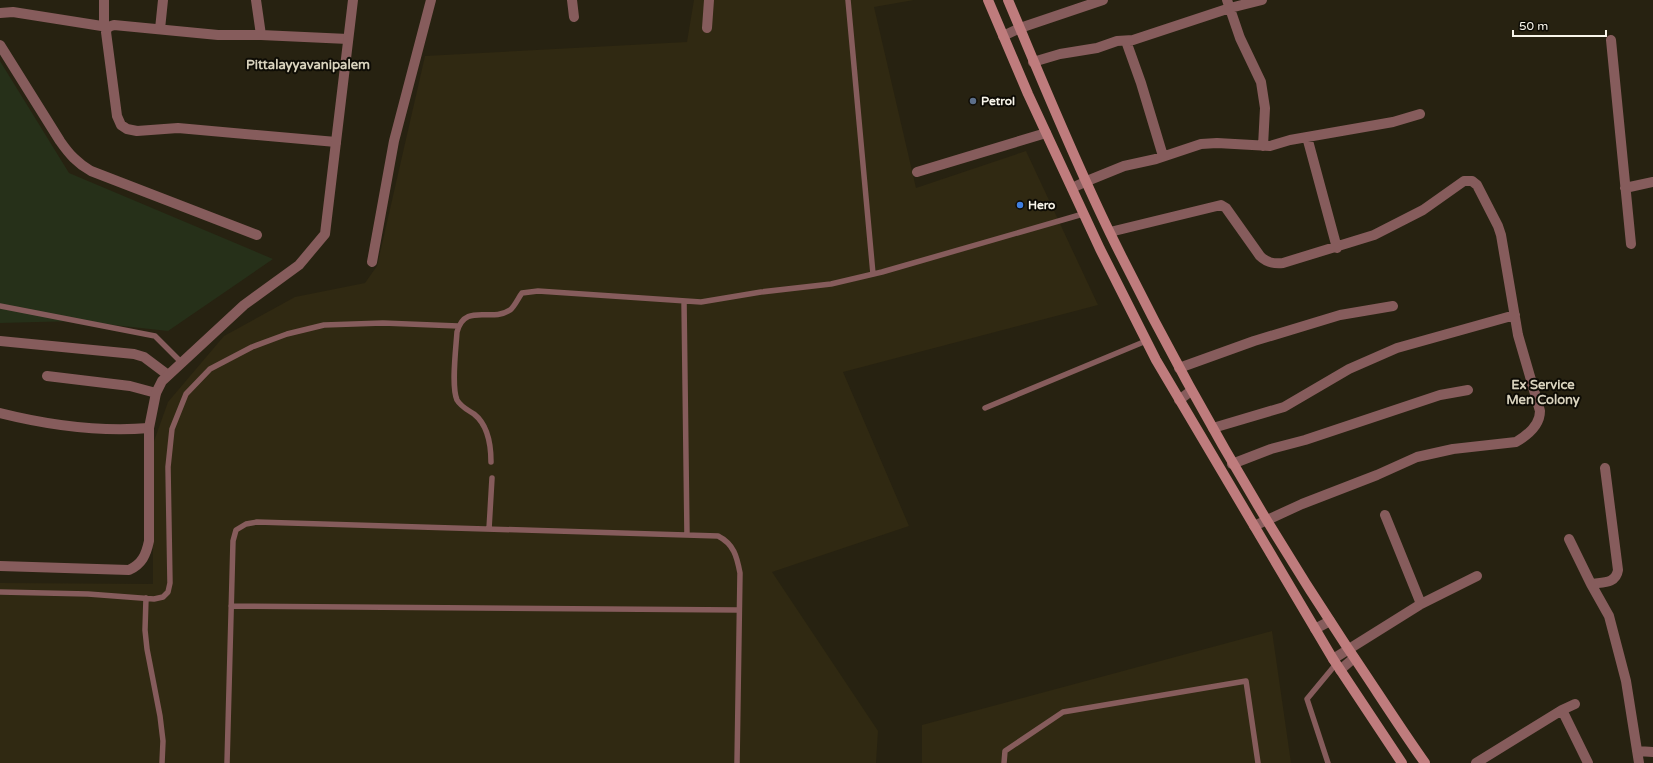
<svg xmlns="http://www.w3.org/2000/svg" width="1653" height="763" font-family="'Varela Round',sans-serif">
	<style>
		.built { fill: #302912 }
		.green { fill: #263019 }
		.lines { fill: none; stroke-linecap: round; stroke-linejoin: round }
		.service { stroke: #865c5c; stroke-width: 5.5 }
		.minor { stroke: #865c5c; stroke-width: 10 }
		.tertiary { stroke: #865c5c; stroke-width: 10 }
		.secondary { stroke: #bf7c7d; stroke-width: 10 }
		.service-dot { fill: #5c6f8a; stroke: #0e0c05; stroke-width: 1.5 }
		.shop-dot { fill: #3f7fe0; stroke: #0e0c05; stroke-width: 1.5 }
		.labels { text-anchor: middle; stroke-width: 4; stroke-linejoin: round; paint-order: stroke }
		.poi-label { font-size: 12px; font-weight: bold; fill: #f8f5ea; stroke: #0e0c05; text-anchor: start }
		.neighbourhood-label { font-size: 13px; font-weight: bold; fill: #d9d3be; stroke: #0e0c05 }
	</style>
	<rect width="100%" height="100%" fill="#272211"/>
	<path class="built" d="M 694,0 L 914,0 L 874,7 L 916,188 L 1026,151 L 1098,305 L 843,372 L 909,526 L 772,572 L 878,731 L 876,763 L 0,763 L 0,583 L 153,584 L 153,444 L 168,402 L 224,336 L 295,297 L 365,283 L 377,266 L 425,56 L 687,42 Z
		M 1272,631 L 1291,763 L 922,763 L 922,725 Z"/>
	<path class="green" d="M 0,61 L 69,173 L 273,259 L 168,331 L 77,321 L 0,323 Z"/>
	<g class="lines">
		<path class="service" d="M 848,0 L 873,274
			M 684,301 L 687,535
			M 0,306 L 155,336 L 181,362
			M 985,408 L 1146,341
			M 491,462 C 491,445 488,425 474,414 C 468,410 461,407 457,400 C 451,387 456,348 457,332 C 465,302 491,323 510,310 C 515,306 518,298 522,293 L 538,291 L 701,302 L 761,292 L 831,284 L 882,272 L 1083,214
			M 489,529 L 492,478
			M 0,592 L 88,594 L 154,599 L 163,597 L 168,592 L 170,583 L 168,467 L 172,429 L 186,394 L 210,369 L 252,347 L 287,334 L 324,325 L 383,323 L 458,326
			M 146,598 L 145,630 L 147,649 L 160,716 L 163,741 L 162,763
			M 231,606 L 739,610
			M 227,763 L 233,541 L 236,530 L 246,524 L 257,522 L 718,536 C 734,544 737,557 740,573 L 737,763
			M 1004,763 L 1005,751 L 1063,712 L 1246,681 L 1258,763
			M 1328,763 L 1307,699 L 1336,664"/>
		<path class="minor" d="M 104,0 L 104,27
			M 256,0 L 261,35
			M 572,0 L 574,17
			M 1227,0 L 1240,38 L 1261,82 L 1265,108 L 1263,146
			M 0,13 L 13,12 L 108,27
			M 707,28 L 709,0
			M 1020,28 L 1103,0
			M 160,29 L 163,0
			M 1611,40 L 1631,244
			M 1126,41 L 1141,83 L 1163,156
			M 0,45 L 60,141 C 69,154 77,163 91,171 L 257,235
			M 1033,62 L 1060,54 L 1097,48 L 1117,41 L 1133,40 L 1230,8 L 1262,0
			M 1307,137 L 1337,248
			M 336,142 L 178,128 L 137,131 L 127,129 L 121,125 L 117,116 L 106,32 L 108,27 L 114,25 L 218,35 L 261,35 L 348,39
			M 917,172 L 1046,133
			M 1087,181 L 1124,166 L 1156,159 L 1201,144 L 1217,143 L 1270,146 L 1290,140 L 1393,122 L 1420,114
			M 1625,188 L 1653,182
			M 1110,232 L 1221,205 L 1226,208 L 1260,256 C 1267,263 1274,264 1283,263 L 1374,235 L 1423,210 L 1464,181 L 1472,181 L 1477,185 L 1498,226 L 1501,235 L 1518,335 L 1540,411 C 1540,425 1528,435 1516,442 L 1453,449 L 1417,457 L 1377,475 L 1302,504 L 1254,526
			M 372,262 L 394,141 L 431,0
			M 0,341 L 134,354 L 144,357 L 168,375
			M 1179,368 L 1254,341 L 1340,315 L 1393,306
			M 47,376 L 130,386 L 156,393
			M 0,413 C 48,425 100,432 149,428
			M 1213,428 L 1284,407 L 1349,369 L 1397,348 L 1515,315
			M 1232,464 L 1271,449 L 1305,440 L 1440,395 L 1468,390
			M 1385,515 L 1421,604
			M 1569,539 L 1591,584 L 1609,616 L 1626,681 L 1639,763
			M 1591,584 C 1602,582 1616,584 1618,570 L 1605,468
			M 1333,659 L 1421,604 L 1477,576
			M 1562,710 L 1588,763
			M 1637,751 L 1653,752
			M 1476,763 L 1562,710 L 1575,704"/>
		<path class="tertiary" d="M 1003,36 L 1020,28
			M 1072,188 L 1087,181
			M 1179,400 L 1191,391
			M 0,566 L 129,570 C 142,564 146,555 149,541 L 149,428 L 156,393 L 162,381 L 244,305 L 299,265 L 325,234 L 353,0
			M 1315,629 L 1330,621
			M 1340,670 L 1354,658"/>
		<path class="secondary" d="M 988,0 L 1028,94 L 1100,249 L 1156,360 L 1333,659 L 1402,763
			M 1008,0 C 1041,78 1073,157 1110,233 C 1180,376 1259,514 1347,647 C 1373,685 1398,725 1425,763"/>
	</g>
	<circle class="service-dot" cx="973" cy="101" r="4"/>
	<circle class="shop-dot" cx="1020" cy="205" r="4"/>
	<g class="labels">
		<g class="poi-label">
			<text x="981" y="105">Petrol</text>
			<text x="1028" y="209">Hero</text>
		</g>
		<g class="neighbourhood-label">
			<text x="308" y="69">Pittalayyavanipalem</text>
			<text x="1543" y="389">Ex Service<tspan x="1543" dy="15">Men Colony</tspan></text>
		</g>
	</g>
	<path d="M1513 30v6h93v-6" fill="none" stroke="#f8f5ea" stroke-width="2"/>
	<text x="1519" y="30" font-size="12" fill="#f8f5ea" stroke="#0e0c05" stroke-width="3" paint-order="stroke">50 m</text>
</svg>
